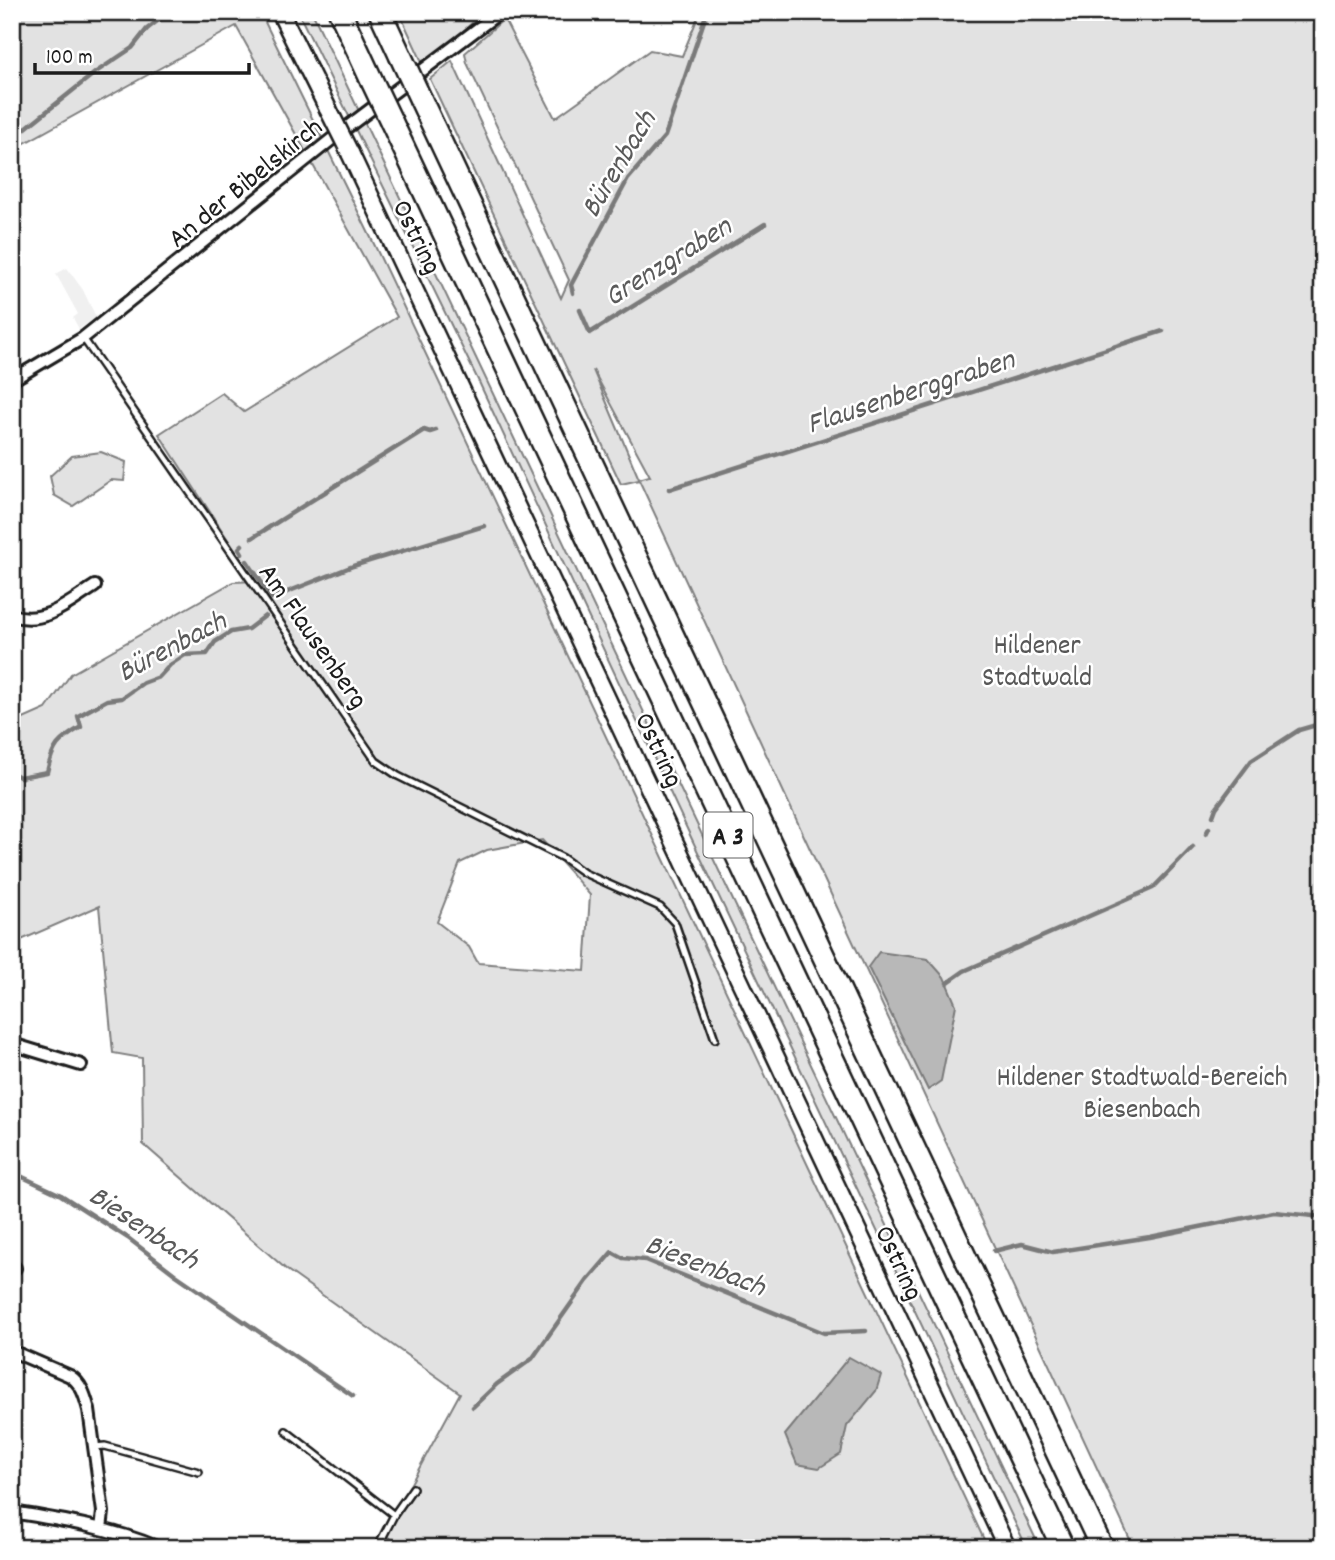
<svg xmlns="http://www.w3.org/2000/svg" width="1335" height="1560" font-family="Dekko,sans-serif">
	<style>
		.built { fill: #f0f0f0 }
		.green { fill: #e2e2e2; stroke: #7f7f7f; stroke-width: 2; fill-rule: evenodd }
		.water { fill: #b8b8b8; stroke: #7a7a7a; stroke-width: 2 }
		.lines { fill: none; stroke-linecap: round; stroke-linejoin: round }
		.stream { stroke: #7a7a7a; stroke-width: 4.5 }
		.service-casing { stroke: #1c1c1c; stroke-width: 10 }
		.minor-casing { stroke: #1c1c1c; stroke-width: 16 }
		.secondary-casing { stroke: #1c1c1c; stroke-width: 21 }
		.motorway-casing { stroke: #1c1c1c; stroke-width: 26 }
		.service { stroke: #fff; stroke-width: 5 }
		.minor { stroke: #fff; stroke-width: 10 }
		.secondary { stroke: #fff; stroke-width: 16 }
		.motorway { stroke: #fff; stroke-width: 21 }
		.secondary-bridge-casing { stroke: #1c1c1c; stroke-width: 21; stroke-linecap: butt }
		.motorway-bridge-casing { stroke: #1c1c1c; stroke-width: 26; stroke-linecap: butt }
		.secondary-bridge { stroke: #fff; stroke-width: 16 }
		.motorway-bridge { stroke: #fff; stroke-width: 21 }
		.labels { text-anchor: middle; stroke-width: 5; stroke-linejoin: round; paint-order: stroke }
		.shield { fill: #fff; stroke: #606060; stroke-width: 2 }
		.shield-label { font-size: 26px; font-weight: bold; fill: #1c1c1c }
		.street-label { font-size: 28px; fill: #1c1c1c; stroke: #fff }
		.park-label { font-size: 28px; fill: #575757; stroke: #fff }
		.water-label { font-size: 30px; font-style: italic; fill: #5a5a5a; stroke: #fff }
	</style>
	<rect width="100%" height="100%" fill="#fff"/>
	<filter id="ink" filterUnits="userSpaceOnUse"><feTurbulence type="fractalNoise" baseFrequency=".0143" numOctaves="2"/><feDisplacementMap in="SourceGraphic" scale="14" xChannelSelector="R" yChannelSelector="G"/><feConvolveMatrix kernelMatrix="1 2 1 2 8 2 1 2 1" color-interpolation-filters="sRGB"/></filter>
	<g filter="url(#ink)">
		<path class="built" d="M 67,268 L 83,290 L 96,317 L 79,329 L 73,318 L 78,314 L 56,274 Z"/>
		<path class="green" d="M 12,12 L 260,12 L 374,244 L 988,1548 L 411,1548 L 383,1535 L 460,1393 L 287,1270 L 143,1144 L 142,1058 L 113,1053 L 99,906 L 12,944 L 12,724 L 46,709 L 71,674 L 233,582 L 255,581 L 159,434 L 222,393 L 244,412 L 397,317 L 236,26 L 12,150 ZM 542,840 L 590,895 L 585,971 L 478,963 L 469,947 L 437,922 L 460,863 L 487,850 Z
			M 298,12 L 312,12 L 1040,1548 L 1027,1548 L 689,833 L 479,382 Z
			M 399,12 L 484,12 L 439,53 L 423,64 Z
			M 700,12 L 1323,12 L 1323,1548 L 1134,1548 L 639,480 L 621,484 L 430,79 L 452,61 L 561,298 L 569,280 L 467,63 L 465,53 L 504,19 L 555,118 L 650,50 L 682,56 ZM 593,370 L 650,476 L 649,476 L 639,479 Z
			M 101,452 L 126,462 L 124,481 L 111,480 L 73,506 L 54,495 L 50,476 L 72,456 Z"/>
		<path class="water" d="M 879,952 L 928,959 L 944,977 L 956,1005 L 941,1081 L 928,1090 L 868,967 Z
			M 849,1357 L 881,1375 L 876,1391 L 847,1426 L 841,1454 L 819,1468 L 797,1464 L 785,1435 Z"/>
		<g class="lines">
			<path class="stream" d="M 12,139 L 96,72 L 132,48 L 147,29 L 169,12
				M 573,293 L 571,285 L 628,179 L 665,136 L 707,12
				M 580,310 L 590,333 L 765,224
				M 669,489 L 1163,331
				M 252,538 L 424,430 L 430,432 L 436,430
				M 242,545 L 239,548 L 242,553
				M 247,561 L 272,598 L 353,566 L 484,526
				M 12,773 L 20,777 L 47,772 C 53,745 58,741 81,727 L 78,716 L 107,700 L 122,698 L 143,683 L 159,677 L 170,665 L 185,655 L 207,654 L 215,642 L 231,632 L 248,629 L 265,616
				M 1213,816 L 1216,808 L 1251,761 L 1299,730 L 1323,723
				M 1206,834 L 1209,828
				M 947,983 L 964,971 L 1153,888 L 1193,847
				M 12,1172 L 61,1195 L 128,1238 L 176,1275 L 353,1396
				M 994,1251 L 1022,1244 L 1053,1252 L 1150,1237 L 1274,1212 L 1323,1217
				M 473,1407 L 497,1384 L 532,1359 L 587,1281 L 612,1252 L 623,1258 L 645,1260 L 824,1333 L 866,1331"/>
			<defs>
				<path id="service" d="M 83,338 L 376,761 L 398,776 L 563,858 L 584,873 L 660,907 L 675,923 L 715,1039
					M 286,1431 L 394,1515
					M 94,1447 L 105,1446 L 199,1472
					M 377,1548 L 394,1515 L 413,1488"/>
				<path id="minor" d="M 12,380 L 83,338 L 342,131 L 500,12
					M 12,615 C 44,626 70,602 95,586
					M 12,1044 L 81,1065
					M 12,1264 L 15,1268
					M 12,1351 L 70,1376 C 82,1384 85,1396 89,1410 L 103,1512 L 101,1529
					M 12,1512 C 62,1520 112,1528 159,1548"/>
				<path id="secondary" d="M 280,12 L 328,109
					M 350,153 L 1007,1548"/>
				<path id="motorway" d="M 340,12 L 371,79
					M 380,12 L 400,55
					M 421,100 L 1102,1548
					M 392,123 L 1063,1548"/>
			</defs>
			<use href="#service" class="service-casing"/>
			<use href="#minor" class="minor-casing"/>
			<use href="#secondary" class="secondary-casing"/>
			<use href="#motorway" class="motorway-casing"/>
			<use href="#service" class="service"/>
			<use href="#minor" class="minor"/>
			<use href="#secondary" class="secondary"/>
			<use href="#motorway" class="motorway"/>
			<defs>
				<path id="secondary-bridge" d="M 328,109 L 350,153"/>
				<path id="motorway-bridge" d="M 400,55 L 421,100
					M 371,79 L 392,123"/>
			</defs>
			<use href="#secondary-bridge" class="secondary-bridge-casing"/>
			<use href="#motorway-bridge" class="motorway-bridge-casing"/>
			<use href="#secondary-bridge" class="secondary-bridge"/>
			<use href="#motorway-bridge" class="motorway-bridge"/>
		</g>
	</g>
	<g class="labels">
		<rect class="shield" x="703.5" y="812.5" width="49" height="45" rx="5"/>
		<g class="shield-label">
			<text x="728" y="844">A 3</text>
		</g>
		<g class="street-label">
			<text transform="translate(244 181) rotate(-39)" y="10">An der Bibelskirch</text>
			<text transform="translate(419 236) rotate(64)" y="10">Ostring</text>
			<text transform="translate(315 635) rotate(55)" y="10">Am Flausenberg</text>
			<text transform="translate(661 749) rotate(65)" y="10">Ostring</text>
			<text transform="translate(901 1262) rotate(65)" y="10">Ostring</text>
		</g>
		<g class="park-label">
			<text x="1037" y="653">Hildener<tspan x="1037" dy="32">Stadtwald</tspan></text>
			<text x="1142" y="1085">Hildener Stadtwald-Bereich<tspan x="1142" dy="32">Biesenbach</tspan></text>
		</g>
		<g class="water-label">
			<text transform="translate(617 163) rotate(-59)" y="10">Bürenbach</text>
			<text transform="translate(667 260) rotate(-32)" y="10">Grenzgraben</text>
			<text transform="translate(910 390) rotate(-18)" y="10">Flausenberggraben</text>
			<text transform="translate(171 645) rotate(-28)" y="10">Bürenbach</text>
			<text transform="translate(145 1226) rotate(34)" y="10">Biesenbach</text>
			<text transform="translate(706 1264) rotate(21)" y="10">Biesenbach</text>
		</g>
	</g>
	<rect width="1335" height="1560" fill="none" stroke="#fff" stroke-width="42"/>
	<rect x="21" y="21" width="1293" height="1518" fill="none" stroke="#1c1c1c" stroke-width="2.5" filter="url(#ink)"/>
	<path d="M35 63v10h214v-10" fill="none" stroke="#1c1c1c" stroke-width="3.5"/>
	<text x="46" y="63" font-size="21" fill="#1c1c1c" stroke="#ffffff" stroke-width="5" paint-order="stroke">100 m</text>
</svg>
